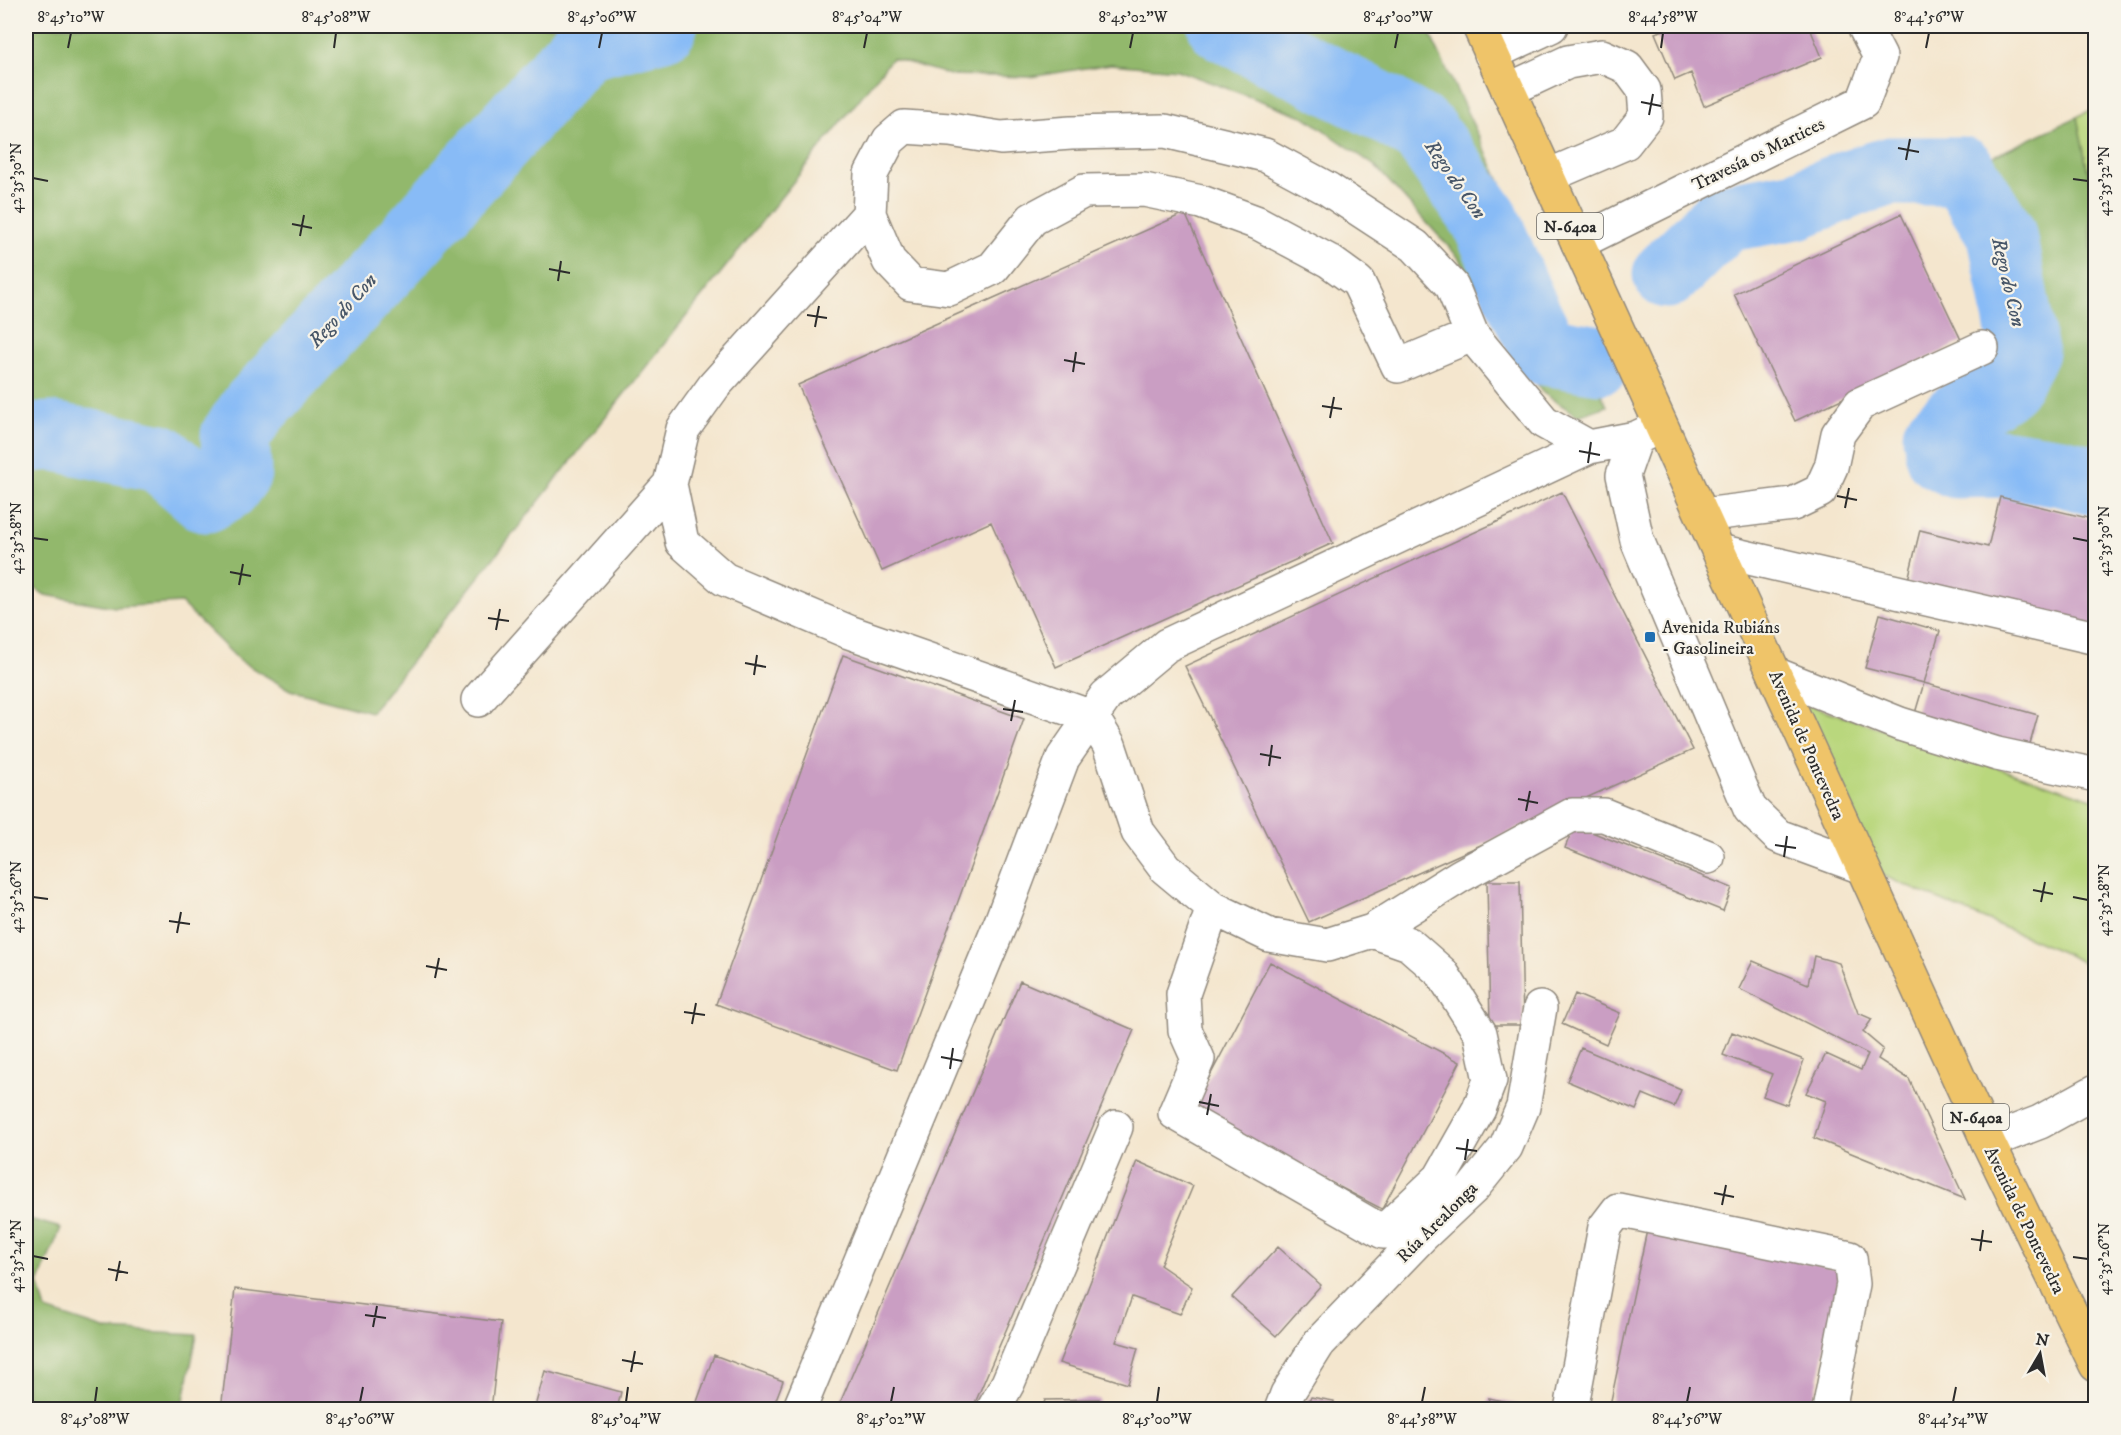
<svg xmlns="http://www.w3.org/2000/svg" width="2121" height="1435" font-family="'IM FELL DW Pica',serif">
	<style>
		.green { fill: #b9d77d; stroke: #728154; stroke-width: 1.5 }
		.forest { fill: #92b86c; stroke: #5e724c; stroke-width: 1.5 }
		.lines { fill: none; stroke-linecap: round; stroke-linejoin: round }
		.river { stroke: #88bbf6; stroke-width: 69 }
		.building { fill: #ca9ec3 }
		.minor-casing { stroke: #90887c; stroke-width: 36 }
		.major-casing { stroke: #90887c; stroke-width: 36 }
		.minor { stroke: #fff; stroke-width: 33 }
		.major { stroke: #efc469; stroke-width: 33 }
		.ticks { fill: none; stroke: #2b2b2b; stroke-width: 2 }
		.poi-dot { fill: #1f6fb2; stroke: #f7f3e8; stroke-width: 2 }
		.labels { text-anchor: middle; stroke-width: 4.5; stroke-linejoin: round; paint-order: stroke }
		.shield { fill: #f7f3e8; stroke: #686764; stroke-width: 1.5 }
		.shield-label { font-size: 16px; font-weight: bold; fill: #2b2b2b }
		.street-label { font-size: 18px; fill: #2b2b2b; stroke: #f7f3e8 }
		.poi-label { font-size: 18px; fill: #2b2b2b; stroke: #f7f3e8; text-anchor: start }
		.water-label { font-size: 20px; font-style: italic; fill: #475668; stroke: #f7f3e8 }
		.neatline { fill: none; stroke: #2b2b2b; stroke-width: 2 }
		.ticks-label { font-size: 15px; text-anchor: middle; fill: #2b2b2b }
	</style>
	<rect width="100%" height="100%" fill="#f7f3e8"/>
	<filter id="ink" filterUnits="userSpaceOnUse"><feTurbulence type="fractalNoise" baseFrequency=".0167" numOctaves="2"/><feDisplacementMap in="SourceGraphic" scale="12" xChannelSelector="R" yChannelSelector="G"/><feConvolveMatrix kernelMatrix="1 2 1 2 8 2 1 2 1" color-interpolation-filters="sRGB"/></filter>
	<filter id="wash" filterUnits="userSpaceOnUse"><feTurbulence type="fractalNoise" baseFrequency=".008" numOctaves="4" result="noise"/><feDisplacementMap in="SourceGraphic" scale="24" xChannelSelector="R" yChannelSelector="G"/><feGaussianBlur stdDeviation="1.35" result="paint"/><feColorMatrix in="noise" values="0 0 0 0 0 0 0 0 0 0 0 0 0 0 0 0 0 1.4 0 .05"/><feComposite in="paint" operator="in"/></filter>
	<g filter="url(#wash)">
		<rect width="100%" height="100%" fill="#f4e6ce"/>
		<path class="green" d="M 2095,108 L 2095,256 L 2091,249 L 2090,183 L 2077,117 Z
			M 1785,697 L 2095,800 L 2095,970 L 2069,955 L 1862,867 Z"/>
		<path class="forest" d="M 26,26 L 1426,26 L 1607,406 L 1578,416 L 1543,393 L 1458,257 L 1375,166 L 1305,117 L 1177,70 L 1111,64 L 1030,77 L 950,75 L 892,58 L 371,712 L 290,690 L 240,661 L 181,603 L 115,607 L 45,595 L 26,582 Z
			M 2077,117 L 2090,183 L 2091,248 L 2095,256 L 2095,481 L 2061,472 L 2001,463 L 1956,464 L 1937,436 L 2006,384 L 2024,351 L 2002,235 L 1962,171 Z
			M 26,1218 L 61,1228 L 38,1283 L 46,1310 L 107,1330 L 197,1335 L 182,1409 L 26,1409 Z"/>
		<g class="lines">
			<path class="river" d="M 1222,26 L 1384,108 L 1423,131 L 1485,219 L 1521,302 L 1545,351 L 1599,360
				M 1667,274 L 1724,218 L 1797,205 L 1854,182 L 1891,171 L 1962,171 L 2002,235 L 2024,351 L 2006,384 L 1959,415 L 1937,436 L 1940,456 L 1956,464 L 2001,463 L 2061,472 L 2096,481
				M 26,438 L 52,436 L 160,458 L 206,498 L 227,486 L 237,472 L 235,436 L 255,407 L 411,239 L 584,46 L 663,26"/>
		</g>
		<g id="blocks">
			<path class="building" d="M 1669,26 L 1809,26 L 1822,57 L 1704,106 L 1691,73 L 1675,80 L 1655,33 L 1670,28 Z
				M 1185,213 L 1333,543 L 1056,667 L 991,522 L 882,571 L 798,385 Z
				M 1901,214 L 1962,342 L 1795,421 L 1734,294 Z
				M 1562,492 L 1693,750 L 1309,922 L 1185,666 Z
				M 2000,497 L 2096,520 L 2096,629 L 1907,584 L 1920,530 L 1988,547 Z
				M 1880,614 L 1940,631 L 1924,683 L 1865,668 Z
				M 843,655 L 1024,719 L 897,1070 L 716,1004 Z
				M 1924,683 L 2038,715 L 2028,751 L 1913,720 Z
				M 1574,825 L 1732,888 L 1723,911 L 1565,848 Z
				M 1487,881 L 1520,881 L 1523,1025 L 1490,1025 Z
				M 1814,956 L 1839,963 L 1858,1013 L 1872,1019 L 1863,1032 L 1883,1049 L 1878,1059 L 1909,1079 L 1965,1199 L 1814,1138 L 1826,1101 L 1806,1093 L 1826,1054 L 1861,1070 L 1868,1054 L 1739,989 L 1753,961 L 1808,984 Z
				M 1270,962 L 1460,1062 L 1382,1209 L 1192,1110 Z
				M 1020,981 L 1134,1030 L 972,1410 L 837,1410 Z
				M 1575,994 L 1620,1013 L 1606,1044 L 1562,1024 Z
				M 1732,1032 L 1804,1060 L 1787,1105 L 1763,1096 L 1772,1074 L 1723,1055 Z
				M 1581,1048 L 1681,1090 L 1674,1107 L 1643,1094 L 1636,1110 L 1567,1081 Z
				M 1137,1161 L 1193,1186 L 1160,1265 L 1192,1287 L 1180,1314 L 1132,1297 L 1116,1342 L 1138,1348 L 1128,1384 L 1059,1363 Z
				M 1647,1230 L 1841,1270 L 1812,1410 L 1609,1410 Z
				M 1278,1247 L 1321,1285 L 1276,1336 L 1232,1297 Z
				M 235,1289 L 501,1322 L 491,1410 L 221,1410 Z
				M 714,1355 L 783,1381 L 772,1410 L 694,1410 Z
				M 545,1371 L 621,1392 L 617,1410 L 534,1410 Z
				M 1311,1397 L 1334,1401 L 1333,1410 L 1301,1410 Z
				M 1489,1398 L 1519,1405 L 1518,1410 L 1487,1410 Z
				M 1099,1399 L 1099,1410 L 1042,1410 L 1045,1400 Z"/>
		</g>
	</g>
	<g filter="url(#ink)">
		<use href="#blocks" fill-opacity="0" stroke="#90887c" stroke-width="1.5"/>
		<g class="lines">
			<defs>
				<path id="minor" d="M 1491,54 L 1551,26
					M 1508,90 L 1568,62 L 1602,56 L 1627,67 L 1644,90 L 1646,116 L 1625,143 L 1548,176
					M 869,214 L 714,386 L 683,429 L 670,484 L 682,542 L 724,579 L 849,632 L 1092,717 L 1109,745 L 1138,832 L 1165,868 L 1213,908 L 1269,935 L 1327,945 L 1372,931 L 1460,876 L 1572,815 L 1604,815 L 1708,857
					M 1578,243 L 1863,102 L 1880,57 L 1864,26
					M 1472,335 L 1398,366 L 1358,282 L 1329,261 L 1258,223 L 1201,202 L 1144,190 L 1084,191 L 1032,219 L 993,268 L 949,289 L 911,284 L 889,261 L 869,214 L 871,174 L 889,140 L 904,127 L 950,130 L 1001,138 L 1071,133 L 1165,131 L 1265,155 L 1328,189 L 1415,246 L 1452,286 L 1472,335 L 1544,422 L 1589,447 L 1636,438
					M 1653,430 L 1636,438 L 1623,475 L 1637,540 L 1750,809 L 1778,836 L 1862,867
					M 1703,515 L 1793,504 L 1820,491 L 1831,467 L 1838,434 L 1860,404 L 1982,348
					M 1719,551 L 2096,638
					M 1775,674 L 1900,724 L 1997,754 L 2096,775
					M 478,700 L 670,484
					M 1213,908 L 1183,994 L 1185,1030 L 1198,1059 L 1175,1113 L 1383,1232 L 1440,1178 L 1479,1109 L 1490,1080 L 1480,1033 L 1442,973 L 1409,944 L 1372,931
					M 1988,1142 L 2040,1122 L 2096,1091
					M 799,1410 L 1001,922 L 1063,758 L 1106,696 L 1167,645 L 1589,447
					M 993,1410 L 1008,1383 L 1116,1127
					M 1281,1410 L 1287,1394 L 1319,1343 L 1421,1237 L 1472,1189 L 1506,1147 L 1523,1107 L 1540,1008
					M 1571,1410 L 1605,1227 L 1618,1210 L 1850,1258 L 1853,1284 L 1829,1410"/>
				<path id="major" d="M 1479,26 L 1988,1142 L 2096,1365"/>
			</defs>
			<use href="#minor" class="minor-casing"/>
			<use href="#major" class="major-casing"/>
			<use href="#minor" class="minor"/>
			<use href="#major" class="major"/>
		</g>
	</g>
	<path class="ticks" d="M 68,48 L 71,33M 334,48 L 336,33M 599,48 L 602,33M 864,48 L 867,33M 1130,48 L 1133,33M 1395,48 L 1398,33M 1661,48 L 1663,33M 1926,48 L 1929,33M 1641,102 L 1661,106M 1649,115 L 1653,94M 1898,148 L 1919,152M 1906,160 L 1910,139M 33,178 L 48,181M 2073,179 L 2088,181M 292,224 L 312,228M 300,236 L 304,215M 549,269 L 570,273M 558,281 L 561,261M 807,315 L 827,318M 815,327 L 819,306M 1064,360 L 1085,364M 1073,372 L 1076,352M 1322,406 L 1342,409M 1330,418 L 1334,397M 1579,451 L 1600,455M 1588,463 L 1591,442M 1837,496 L 1857,500M 1845,508 L 1849,488M 33,538 L 48,540M 2073,538 L 2088,541M 230,572 L 251,576M 239,585 L 243,564M 488,618 L 509,621M 496,630 L 500,609M 745,663 L 766,667M 754,675 L 757,655M 1003,709 L 1023,712M 1011,721 L 1015,700M 1260,754 L 1281,758M 1269,766 L 1272,745M 1518,799 L 1538,803M 1526,811 L 1530,791M 1775,845 L 1796,848M 1784,857 L 1787,836M 2033,890 L 2053,894M 33,897 L 48,899M 2073,897 L 2088,900M 2041,902 L 2045,882M 169,921 L 190,924M 177,933 L 181,912M 426,966 L 447,970M 435,978 L 439,958M 684,1012 L 705,1015M 692,1024 L 696,1003M 941,1057 L 962,1061M 950,1069 L 953,1048M 1199,1102 L 1219,1106M 1207,1115 L 1211,1094M 1456,1148 L 1477,1151M 1465,1160 L 1468,1139M 1714,1193 L 1734,1197M 1722,1205 L 1726,1185M 1971,1239 L 1992,1242M 1980,1251 L 1983,1230M 33,1256 L 48,1259M 2073,1257 L 2088,1259M 108,1269 L 128,1273M 116,1281 L 120,1261M 365,1315 L 386,1318M 373,1327 L 377,1306M 622,1360 L 643,1364M 631,1372 L 635,1351M 95,1402 L 97,1387M 360,1402 L 363,1387M 626,1402 L 628,1387M 891,1402 L 894,1387M 1157,1402 L 1159,1387M 1422,1402 L 1425,1387M 1687,1402 L 1690,1387M 1953,1402 L 1956,1387"/>
	<rect class="poi-dot" x="1644" y="631" width="12" height="12" rx="3"/>
	<g class="labels">
		<g class="shield">
			<rect x="1537" y="213" width="66" height="26" rx="4.5"/>
			<rect x="1943" y="1104" width="66" height="26" rx="4.5"/>
		</g>
		<g class="shield-label">
			<text x="1570" y="232">N-640a</text>
			<text x="1976" y="1123">N-640a</text>
		</g>
		<g class="street-label">
			<text transform="translate(1758 154) rotate(-26)" y="6">Travesía os Martices</text>
			<text transform="translate(1807 745) rotate(66)" y="6">Avenida de Pontevedra</text>
			<text transform="translate(2025 1220) rotate(64)" y="6">Avenida de Pontevedra</text>
			<text transform="translate(1437 1222) rotate(-45)" y="6">Rúa Arealonga</text>
		</g>
		<g class="poi-label">
			<text x="1662" y="633">Avenida Rubiáns<tspan x="1662" dy="21">- Gasolineira</tspan></text>
		</g>
		<g class="water-label">
			<text transform="translate(1456 179) rotate(55)" y="7">Rego do Con</text>
			<text transform="translate(2009 282) rotate(77)" y="7">Rego do Con</text>
			<text transform="translate(342 310) rotate(-48)" y="7">Rego do Con</text>
		</g>
	</g>
	<rect width="2121" height="1435" fill="none" stroke="#f7f3e8" stroke-width="66"/>
	<g transform="translate(2040 1354) rotate(10)" stroke="#f7f3e8" stroke-width="4.5" paint-order="stroke">
	<path d="M0-4.5L10 22L0 15L-10 22Z" fill="#2b2b2b"/>
	<text y="-9" font-size="16" font-weight="bold" text-anchor="middle" fill="#2b2b2b">N</text>
	</g>
	<rect x="33" y="33" width="2055" height="1369" class="neatline"/>
	<g class="ticks-label">
		<text x="71" y="22">8°45'10"W</text>
		<text x="336" y="22">8°45'08"W</text>
		<text x="602" y="22">8°45'06"W</text>
		<text x="867" y="22">8°45'04"W</text>
		<text x="1133" y="22">8°45'02"W</text>
		<text x="1398" y="22">8°45'00"W</text>
		<text x="1663" y="22">8°44'58"W</text>
		<text x="1929" y="22">8°44'56"W</text>
		<text transform="translate(16 178) rotate(-90)" y="5">42°35'30"N</text>
		<text transform="translate(2104 181) rotate(-90)" y="5">42°35'32"N</text>
		<text transform="translate(16 538) rotate(-90)" y="5">42°35'28"N</text>
		<text transform="translate(2104 541) rotate(-90)" y="5">42°35'30"N</text>
		<text transform="translate(16 897) rotate(-90)" y="5">42°35'26"N</text>
		<text transform="translate(2104 900) rotate(-90)" y="5">42°35'28"N</text>
		<text transform="translate(16 1256) rotate(-90)" y="5">42°35'24"N</text>
		<text transform="translate(2104 1259) rotate(-90)" y="5">42°35'26"N</text>
		<text x="95" y="1424">8°45'08"W</text>
		<text x="360" y="1424">8°45'06"W</text>
		<text x="626" y="1424">8°45'04"W</text>
		<text x="891" y="1424">8°45'02"W</text>
		<text x="1157" y="1424">8°45'00"W</text>
		<text x="1422" y="1424">8°44'58"W</text>
		<text x="1687" y="1424">8°44'56"W</text>
		<text x="1953" y="1424">8°44'54"W</text>
	</g>
</svg>
